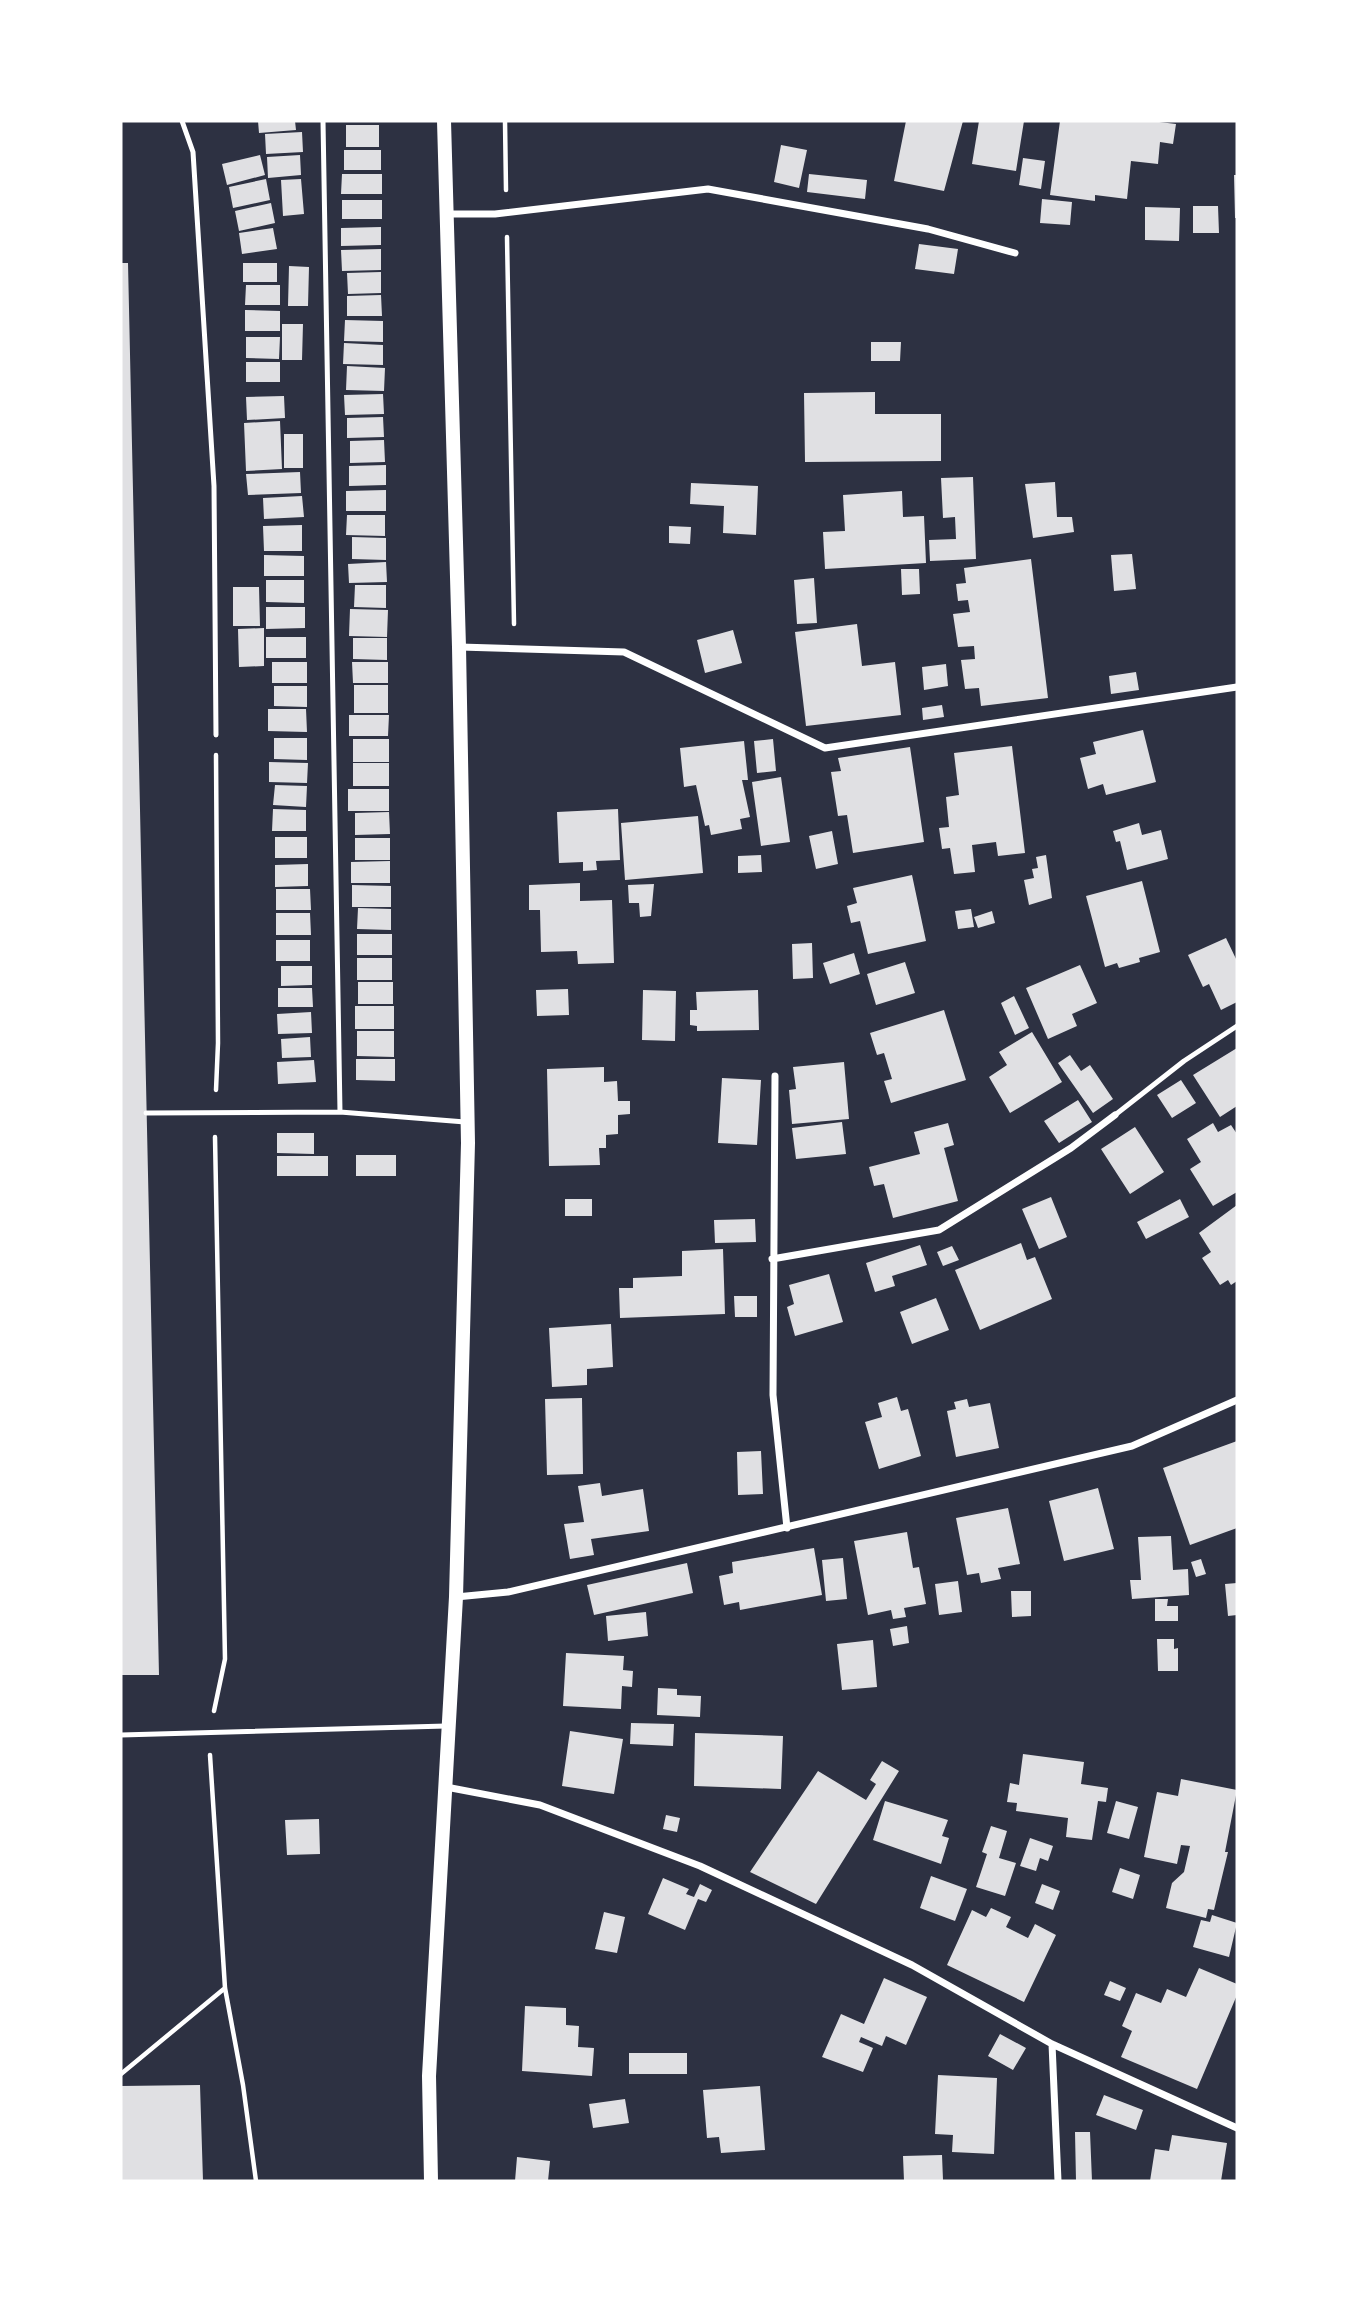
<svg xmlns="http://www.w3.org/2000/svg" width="1358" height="2302" font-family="Inter,sans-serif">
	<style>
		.building { fill: #e0e0e3 }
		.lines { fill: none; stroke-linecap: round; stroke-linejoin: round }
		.path { stroke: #fff; stroke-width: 4.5 }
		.service { stroke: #fff; stroke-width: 5 }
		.minor { stroke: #fff; stroke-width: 7 }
		.secondary { stroke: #fff; stroke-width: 14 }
	</style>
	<rect width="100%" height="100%" fill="#2d3142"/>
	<path class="building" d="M 258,121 L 295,121 L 296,130 L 259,133 Z
		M 906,121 L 963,121 L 944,191 L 894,181 Z
		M 979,121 L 1024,121 L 1016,171 L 972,164 Z
		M 1060,121 L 1151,121 L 1176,124 L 1173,144 L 1160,142 L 1158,164 L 1131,161 L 1127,199 L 1095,195 L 1095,201 L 1050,195 Z
		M 346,125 L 379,125 L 379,147 L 346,147 Z
		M 302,132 L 303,152 L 266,154 L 265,134 Z
		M 781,145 L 807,150 L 799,188 L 774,182 Z
		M 344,150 L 381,150 L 381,170 L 344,170 Z
		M 260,155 L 265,175 L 227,185 L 222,164 Z
		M 300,155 L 301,175 L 268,178 L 267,157 Z
		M 1023,158 L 1045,161 L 1041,189 L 1019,185 Z
		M 342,174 L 382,174 L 382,194 L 341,194 Z
		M 809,174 L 867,180 L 865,199 L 807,192 Z
		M 1234,175 L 1237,175 L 1237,218 L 1235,218 Z
		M 266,179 L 270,200 L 233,208 L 229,187 Z
		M 301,179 L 304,214 L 283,216 L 281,180 Z
		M 1042,199 L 1072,202 L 1070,225 L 1040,223 Z
		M 342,200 L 382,200 L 382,219 L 342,219 Z
		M 271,203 L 275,223 L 239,231 L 235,211 Z
		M 1193,206 L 1218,206 L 1219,233 L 1193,233 Z
		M 1145,207 L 1180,208 L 1179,241 L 1145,240 Z
		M 381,227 L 381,245 L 341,246 L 341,228 Z
		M 273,228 L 277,249 L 242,254 L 239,233 Z
		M 919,244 L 958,249 L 954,274 L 915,269 Z
		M 381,249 L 381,270 L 342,271 L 341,250 Z
		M 121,263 L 128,263 L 159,1675 L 121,1675 Z
		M 243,263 L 277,263 L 277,282 L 243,282 Z
		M 289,266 L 309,267 L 308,306 L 288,306 Z
		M 381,272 L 381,293 L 348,294 L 347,273 Z
		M 246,285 L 280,285 L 280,305 L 245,305 Z
		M 381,295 L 382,316 L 347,316 L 347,296 Z
		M 245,310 L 280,311 L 280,331 L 245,331 Z
		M 345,320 L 383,321 L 383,342 L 344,341 Z
		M 282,324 L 303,324 L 302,360 L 282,360 Z
		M 246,337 L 280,337 L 279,359 L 246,358 Z
		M 871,342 L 901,342 L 900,361 L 871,361 Z
		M 344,343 L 383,345 L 383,365 L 343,364 Z
		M 246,362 L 280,362 L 280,382 L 246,382 Z
		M 347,366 L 385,368 L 384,391 L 346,390 Z
		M 875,392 L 875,414 L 941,414 L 941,461 L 805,462 L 804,393 Z
		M 383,394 L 384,414 L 345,415 L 344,395 Z
		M 284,396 L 285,418 L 247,420 L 246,397 Z
		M 383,417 L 384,437 L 347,438 L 347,418 Z
		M 280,421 L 282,469 L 246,471 L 244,423 Z
		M 284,434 L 303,434 L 303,468 L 284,468 Z
		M 384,440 L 385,462 L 350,463 L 350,441 Z
		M 386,465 L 386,485 L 349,486 L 349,466 Z
		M 300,472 L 301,493 L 248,495 L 246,474 Z
		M 973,477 L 976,559 L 930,561 L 929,540 L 956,539 L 955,517 L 943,518 L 941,478 Z
		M 1055,482 L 1057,517 L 1072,517 L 1074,532 L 1033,538 L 1025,484 Z
		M 691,483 L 758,486 L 756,535 L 723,533 L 724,506 L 690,504 Z
		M 386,490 L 386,511 L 346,511 L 346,491 Z
		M 902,491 L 903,517 L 924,516 L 926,563 L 825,569 L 823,532 L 845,531 L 843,495 Z
		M 302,496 L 304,517 L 264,519 L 263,498 Z
		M 347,515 L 385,515 L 385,536 L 346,535 Z
		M 302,525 L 302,551 L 264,551 L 263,526 Z
		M 669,526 L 691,527 L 690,544 L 669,543 Z
		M 352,537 L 386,538 L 386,560 L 352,559 Z
		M 1132,554 L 1136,589 L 1114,591 L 1111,555 Z
		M 264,555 L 304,556 L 304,576 L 264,576 Z
		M 1031,559 L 1048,698 L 981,706 L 979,688 L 965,689 L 961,660 L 975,659 L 974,646 L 958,647 L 953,614 L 970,612 L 968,600 L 958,601 L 956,584 L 966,583 L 964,568 Z
		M 386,562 L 387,582 L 349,583 L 348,564 Z
		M 901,569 L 919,569 L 920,594 L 902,595 Z
		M 814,578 L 817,623 L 797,624 L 794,580 Z
		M 266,580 L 304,580 L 304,603 L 266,602 Z
		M 355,585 L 386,585 L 386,608 L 354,607 Z
		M 233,587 L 259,587 L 260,626 L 233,626 Z
		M 266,607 L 305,607 L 305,628 L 266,629 Z
		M 350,609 L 388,610 L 387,637 L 349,636 Z
		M 857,624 L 862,666 L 895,662 L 901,715 L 806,726 L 795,632 Z
		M 264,628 L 264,666 L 239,667 L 238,629 Z
		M 733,630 L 742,663 L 705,673 L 697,640 Z
		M 266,637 L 306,637 L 306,658 L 266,658 Z
		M 353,638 L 387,638 L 387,660 L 353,659 Z
		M 272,662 L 307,662 L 307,683 L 272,683 Z
		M 352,662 L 388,662 L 388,683 L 353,683 Z
		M 946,664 L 948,686 L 924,690 L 922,667 Z
		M 1136,672 L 1139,690 L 1111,694 L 1109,676 Z
		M 354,685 L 388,685 L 388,713 L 354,713 Z
		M 274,686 L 307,686 L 307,707 L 274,706 Z
		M 942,705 L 944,717 L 923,720 L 922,708 Z
		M 268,709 L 306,709 L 307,732 L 268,731 Z
		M 349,715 L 389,715 L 388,736 L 349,736 Z
		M 1143,730 L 1156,782 L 1106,795 L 1103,784 L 1088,789 L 1080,758 L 1096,754 L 1093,742 Z
		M 274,738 L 307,738 L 307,760 L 274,759 Z
		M 353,739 L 389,739 L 389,762 L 353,762 Z
		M 773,739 L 776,771 L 757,773 L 754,741 Z
		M 744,741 L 748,780 L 742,780 L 750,817 L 740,819 L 742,829 L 711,835 L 709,825 L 705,826 L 696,785 L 684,787 L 680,748 Z
		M 1012,746 L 1025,853 L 998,856 L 996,842 L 972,845 L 975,872 L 954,874 L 950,848 L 942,849 L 939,828 L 949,827 L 946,797 L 959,795 L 954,753 Z
		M 910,747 L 924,842 L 853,853 L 847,815 L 838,816 L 831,772 L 841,771 L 838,758 Z
		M 269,762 L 308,763 L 307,783 L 269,782 Z
		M 353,763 L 389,763 L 389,786 L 353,786 Z
		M 781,777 L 790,842 L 761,846 L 752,782 Z
		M 275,785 L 307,786 L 306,807 L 273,805 Z
		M 348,789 L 389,789 L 389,811 L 348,811 Z
		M 273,809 L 306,810 L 306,831 L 272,831 Z
		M 618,809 L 620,860 L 596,861 L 597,870 L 583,871 L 583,862 L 559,863 L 557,812 Z
		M 389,812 L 390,834 L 355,835 L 355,813 Z
		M 698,816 L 703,873 L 625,880 L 621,823 Z
		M 1139,823 L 1142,835 L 1161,830 L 1168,859 L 1127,870 L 1120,841 L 1116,842 L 1113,831 Z
		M 832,831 L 838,864 L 816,869 L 809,836 Z
		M 275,837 L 307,837 L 307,858 L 275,858 Z
		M 355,838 L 390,838 L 390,860 L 355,860 Z
		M 761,855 L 762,872 L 738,873 L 738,856 Z
		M 1046,855 L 1052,898 L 1029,905 L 1024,880 L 1034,878 L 1032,869 L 1038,868 L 1036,857 Z
		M 390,861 L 390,883 L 351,883 L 351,862 Z
		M 308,864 L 308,886 L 275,887 L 275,865 Z
		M 912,875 L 926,941 L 868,954 L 860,921 L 851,923 L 847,906 L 857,903 L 853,888 Z
		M 1142,881 L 1160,952 L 1139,958 L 1140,962 L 1119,968 L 1117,963 L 1105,967 L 1086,896 Z
		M 580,883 L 580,901 L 612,900 L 614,963 L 578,964 L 577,951 L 541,952 L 540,910 L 529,910 L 529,885 Z
		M 654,884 L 651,916 L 640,917 L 639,903 L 629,903 L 628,885 Z
		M 352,885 L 391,886 L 391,907 L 352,907 Z
		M 276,889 L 310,889 L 311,910 L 276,910 Z
		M 358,908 L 391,909 L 391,930 L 357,929 Z
		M 971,909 L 974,927 L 958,929 L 955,911 Z
		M 992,911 L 995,923 L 978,928 L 974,917 Z
		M 276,913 L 310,913 L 311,935 L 276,935 Z
		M 357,934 L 392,934 L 392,955 L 357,955 Z
		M 1226,938 L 1237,961 L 1237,1002 L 1221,1010 L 1209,984 L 1203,987 L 1188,955 Z
		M 276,940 L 310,940 L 310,961 L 276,961 Z
		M 812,943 L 813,978 L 793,979 L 792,944 Z
		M 854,953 L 860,974 L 830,984 L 823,963 Z
		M 357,958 L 392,958 L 392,980 L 357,980 Z
		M 905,962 L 915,993 L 876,1005 L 867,974 Z
		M 1080,965 L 1097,1003 L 1072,1014 L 1077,1026 L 1048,1039 L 1026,988 Z
		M 281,966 L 312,966 L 312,985 L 281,986 Z
		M 358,982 L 393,982 L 393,1004 L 358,1004 Z
		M 278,988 L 312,988 L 313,1007 L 278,1007 Z
		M 568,989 L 569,1015 L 537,1016 L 536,990 Z
		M 643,990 L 676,991 L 675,1041 L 642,1040 Z
		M 758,990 L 759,1030 L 697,1031 L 697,1026 L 690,1025 L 690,1010 L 697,1010 L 696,992 Z
		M 1014,996 L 1029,1028 L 1015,1035 L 1001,1003 Z
		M 355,1006 L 394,1006 L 394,1029 L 355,1029 Z
		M 944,1010 L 966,1080 L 891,1103 L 884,1081 L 892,1079 L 884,1053 L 877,1055 L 870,1033 Z
		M 311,1012 L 312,1033 L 278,1034 L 277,1014 Z
		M 357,1031 L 394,1031 L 394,1057 L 357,1056 Z
		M 1032,1032 L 1062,1082 L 1010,1113 L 989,1077 L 1007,1065 L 999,1052 Z
		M 310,1037 L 311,1057 L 282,1058 L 281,1039 Z
		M 1237,1048 L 1237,1106 L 1220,1117 L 1193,1075 Z
		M 1070,1055 L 1081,1071 L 1090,1065 L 1113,1099 L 1093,1113 L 1058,1063 Z
		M 356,1059 L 395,1059 L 395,1081 L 356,1080 Z
		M 314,1060 L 316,1082 L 278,1084 L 277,1062 Z
		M 844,1062 L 849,1119 L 792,1124 L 789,1090 L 796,1089 L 793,1067 Z
		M 604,1067 L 604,1082 L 617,1081 L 618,1101 L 630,1101 L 630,1114 L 618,1115 L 618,1134 L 606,1135 L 606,1148 L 599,1148 L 600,1165 L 549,1166 L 547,1069 Z
		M 722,1078 L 761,1080 L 757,1145 L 718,1143 Z
		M 1181,1080 L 1196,1103 L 1172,1118 L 1157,1095 Z
		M 1078,1100 L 1092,1122 L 1059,1143 L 1044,1121 Z
		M 842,1122 L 846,1154 L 796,1159 L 792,1128 Z
		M 948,1123 L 954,1145 L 944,1148 L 958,1201 L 893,1218 L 884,1184 L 874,1186 L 869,1167 L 920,1154 L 914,1132 Z
		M 1213,1123 L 1218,1132 L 1231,1125 L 1237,1134 L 1237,1192 L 1213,1206 L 1190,1169 L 1201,1162 L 1187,1139 Z
		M 1135,1127 L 1164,1172 L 1130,1194 L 1101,1149 Z
		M 277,1133 L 314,1133 L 314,1154 L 277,1153 Z
		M 356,1155 L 396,1155 L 396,1176 L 356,1176 Z
		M 277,1156 L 328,1156 L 328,1176 L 277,1176 Z
		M 1051,1197 L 1067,1237 L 1039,1249 L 1022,1209 Z
		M 565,1199 L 592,1199 L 592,1216 L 565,1216 Z
		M 1180,1199 L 1189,1217 L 1146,1239 L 1137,1222 Z
		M 1237,1205 L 1237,1281 L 1231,1285 L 1228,1280 L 1220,1285 L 1202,1258 L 1211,1252 L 1199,1233 Z
		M 755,1219 L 756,1242 L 715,1243 L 714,1220 Z
		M 1021,1243 L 1027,1260 L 1035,1257 L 1052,1299 L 980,1330 L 955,1270 Z
		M 920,1245 L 927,1265 L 892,1276 L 895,1286 L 875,1292 L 866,1263 Z
		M 952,1246 L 959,1260 L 943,1266 L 937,1252 Z
		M 723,1249 L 725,1314 L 620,1318 L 619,1288 L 633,1288 L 633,1278 L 682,1276 L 682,1251 Z
		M 829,1274 L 843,1322 L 795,1336 L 787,1307 L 794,1304 L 789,1285 Z
		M 734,1296 L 757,1296 L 757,1317 L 735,1317 Z
		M 936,1298 L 949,1330 L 912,1344 L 900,1312 Z
		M 611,1324 L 613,1367 L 587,1369 L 587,1385 L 552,1387 L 549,1328 Z
		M 897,1397 L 901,1411 L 908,1409 L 921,1456 L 879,1469 L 865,1422 L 882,1417 L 878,1403 Z
		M 582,1398 L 583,1474 L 547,1475 L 545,1399 Z
		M 967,1399 L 969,1407 L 990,1403 L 999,1448 L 956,1457 L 947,1411 L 956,1409 L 954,1402 Z
		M 1237,1441 L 1237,1528 L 1190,1545 L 1163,1468 Z
		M 761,1451 L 763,1494 L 738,1495 L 737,1452 Z
		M 600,1483 L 602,1496 L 643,1489 L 649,1531 L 591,1539 L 594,1555 L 570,1559 L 564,1524 L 584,1522 L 578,1486 Z
		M 1098,1488 L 1114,1549 L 1064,1561 L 1049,1501 Z
		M 1008,1508 L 1020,1564 L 998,1568 L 1001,1579 L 981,1583 L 979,1573 L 967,1575 L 956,1518 Z
		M 907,1532 L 913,1568 L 919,1567 L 926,1604 L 904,1608 L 906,1617 L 893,1619 L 891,1610 L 868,1615 L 854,1541 Z
		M 1171,1536 L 1173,1570 L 1188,1569 L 1189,1595 L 1132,1599 L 1130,1580 L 1141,1580 L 1138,1537 Z
		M 814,1548 L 822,1595 L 740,1610 L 739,1602 L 724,1605 L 719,1576 L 733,1573 L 732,1562 Z
		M 843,1558 L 847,1599 L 826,1601 L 822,1560 Z
		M 1201,1559 L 1206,1574 L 1196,1577 L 1191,1562 Z
		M 687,1563 L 693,1593 L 594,1615 L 587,1585 Z
		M 958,1581 L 962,1612 L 939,1615 L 935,1584 Z
		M 1237,1583 L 1237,1615 L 1228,1616 L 1225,1584 Z
		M 1011,1591 L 1031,1591 L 1031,1616 L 1012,1617 Z
		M 1155,1599 L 1168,1599 L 1167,1606 L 1178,1606 L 1178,1621 L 1155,1621 Z
		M 646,1612 L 648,1636 L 608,1641 L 606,1616 Z
		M 907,1626 L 909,1643 L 893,1646 L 890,1629 Z
		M 1157,1639 L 1174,1639 L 1174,1649 L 1178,1648 L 1178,1671 L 1158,1671 Z
		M 873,1640 L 877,1687 L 842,1690 L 837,1644 Z
		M 566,1653 L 624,1656 L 623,1670 L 633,1671 L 632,1687 L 622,1686 L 621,1709 L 563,1706 Z
		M 658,1688 L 677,1689 L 677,1695 L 701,1696 L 700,1717 L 657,1715 Z
		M 631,1723 L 674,1724 L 673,1746 L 630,1744 Z
		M 570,1731 L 623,1739 L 614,1794 L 562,1786 Z
		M 695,1733 L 783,1736 L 781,1789 L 694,1786 Z
		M 1023,1754 L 1084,1762 L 1081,1784 L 1108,1788 L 1106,1802 L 1098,1801 L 1092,1840 L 1066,1837 L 1068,1818 L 1016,1811 L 1017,1803 L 1007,1802 L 1010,1783 L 1019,1785 Z
		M 882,1761 L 899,1771 L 816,1904 L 750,1872 L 818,1771 L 866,1800 L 876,1784 L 870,1780 Z
		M 1181,1779 L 1237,1790 L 1225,1852 L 1228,1852 L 1214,1910 L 1208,1909 L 1206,1918 L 1166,1908 L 1172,1883 L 1184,1872 L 1190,1846 L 1181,1845 L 1177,1864 L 1144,1857 L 1157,1792 L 1178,1796 Z
		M 885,1801 L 948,1820 L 942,1836 L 949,1838 L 941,1864 L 873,1840 Z
		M 1116,1801 L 1138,1807 L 1129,1839 L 1107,1833 Z
		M 666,1815 L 680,1818 L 677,1832 L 663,1829 Z
		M 319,1819 L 320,1854 L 287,1855 L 285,1820 Z
		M 991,1826 L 1007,1831 L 999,1858 L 1016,1863 L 1005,1896 L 976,1887 L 987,1854 L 982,1852 Z
		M 1030,1838 L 1053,1846 L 1048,1861 L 1040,1858 L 1036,1871 L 1020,1866 Z
		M 1120,1868 L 1140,1875 L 1133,1899 L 1112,1892 Z
		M 931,1876 L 967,1889 L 955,1921 L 920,1908 Z
		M 663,1878 L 689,1889 L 686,1894 L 694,1897 L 700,1884 L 712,1890 L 706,1902 L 698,1899 L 685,1930 L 648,1914 Z
		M 1042,1884 L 1060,1891 L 1053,1910 L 1035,1903 Z
		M 991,1908 L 1011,1917 L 1006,1927 L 1028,1938 L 1035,1924 L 1056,1935 L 1024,2002 L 947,1965 L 972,1910 L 986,1917 Z
		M 604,1912 L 625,1917 L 617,1953 L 595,1949 Z
		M 1212,1915 L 1237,1923 L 1229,1957 L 1193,1947 L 1201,1920 L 1210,1922 Z
		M 1199,1968 L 1237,1984 L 1237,1995 L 1197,2089 L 1121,2057 L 1132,2031 L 1122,2026 L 1136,1993 L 1161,2003 L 1167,1989 L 1186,1997 Z
		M 884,1978 L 927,1997 L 906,2045 L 886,2036 L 882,2046 L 861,2037 L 859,2042 L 873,2048 L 863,2072 L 822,2057 L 841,2014 L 864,2024 Z
		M 1110,1981 L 1126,1988 L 1120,2001 L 1104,1995 Z
		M 525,2006 L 566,2008 L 566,2025 L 579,2026 L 578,2047 L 594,2048 L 592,2076 L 522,2071 Z
		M 1000,2034 L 1026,2048 L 1013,2070 L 988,2056 Z
		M 629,2053 L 687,2053 L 687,2074 L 629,2074 Z
		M 938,2075 L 997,2078 L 994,2154 L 952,2152 L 953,2135 L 935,2134 Z
		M 200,2085 L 203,2181 L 121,2181 L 121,2086 Z
		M 760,2086 L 765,2150 L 721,2153 L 719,2137 L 707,2138 L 703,2090 Z
		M 1104,2095 L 1143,2110 L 1136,2130 L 1096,2115 Z
		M 625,2099 L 629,2123 L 593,2128 L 589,2104 Z
		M 1075,2132 L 1090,2132 L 1092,2181 L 1076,2181 Z
		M 1172,2135 L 1227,2143 L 1221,2181 L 1150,2181 L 1155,2149 L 1169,2151 Z
		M 942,2155 L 943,2180 L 904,2181 L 903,2156 Z
		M 517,2157 L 550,2161 L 548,2181 L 515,2181 Z"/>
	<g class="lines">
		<path class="path" d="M 505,121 L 506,190
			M 507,237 L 514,624
			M 216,1090 L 218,1043 L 216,755
			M 214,1711 L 225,1659 L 215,1137
			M 210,1755 L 225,1988 L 243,2085 L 256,2181
			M 121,2074 L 225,1988"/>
		<path class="service" d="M 182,121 L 193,152 L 214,486 L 216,735
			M 323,121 L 340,1112
			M 146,1113 L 340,1112 L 465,1122
			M 1115,1115 L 1184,1061 L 1237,1026
			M 121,1735 L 446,1726"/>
		<path class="minor" d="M 447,214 L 495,214 L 708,189 L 928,229 L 1015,253
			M 460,647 L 624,652 L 825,748 L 1237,687
			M 775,1076 L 773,1395 L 787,1528
			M 772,1259 L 939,1230 L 1071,1148 L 1115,1115
			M 456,1597 L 508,1592 L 1132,1446 L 1237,1400
			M 446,1787 L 540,1805 L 700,1866 L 912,1965 L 1052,2044 L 1237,2128
			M 1052,2044 L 1058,2181"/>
		<path class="secondary" d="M 431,2181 L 429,2076 L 456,1597 L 468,1143 L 459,647 L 444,121"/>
	</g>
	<rect width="1358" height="2302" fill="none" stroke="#ffffff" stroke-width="245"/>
</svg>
